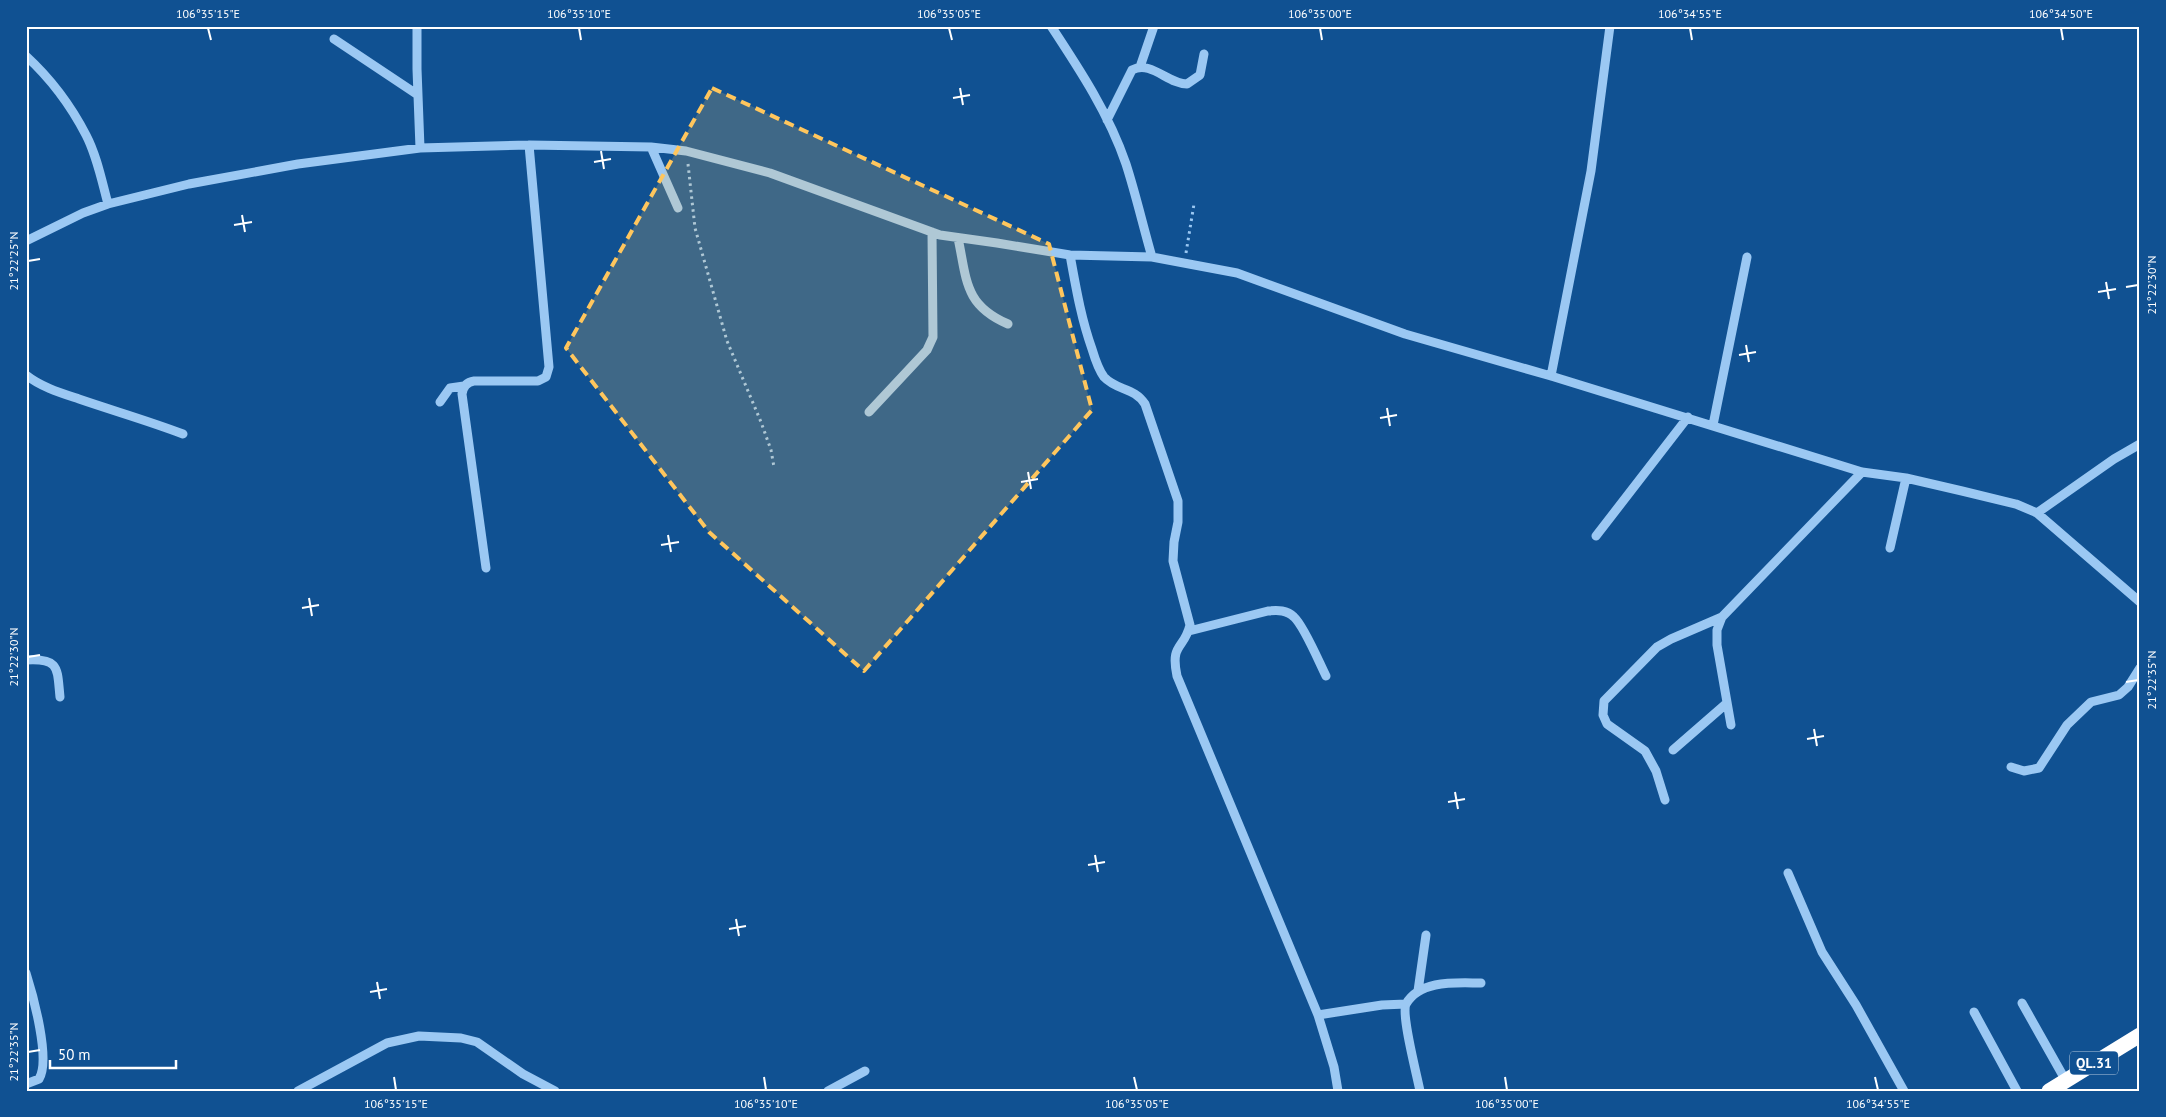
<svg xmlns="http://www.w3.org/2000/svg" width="2166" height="1117" font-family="'PT Sans',sans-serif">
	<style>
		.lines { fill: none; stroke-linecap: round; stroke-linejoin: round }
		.path { stroke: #9bc8f3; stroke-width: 3; stroke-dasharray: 2.5 4; stroke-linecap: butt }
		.minor { stroke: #9bc8f3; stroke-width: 9 }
		.highway { stroke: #fff; stroke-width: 15 }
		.marked { fill: #ffc65d; fill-opacity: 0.2; stroke: #ffc65d; stroke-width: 4; stroke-dasharray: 10 6; stroke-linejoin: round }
		.ticks { fill: none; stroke: #fff; stroke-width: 2 }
		.labels { text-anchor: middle; stroke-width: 4.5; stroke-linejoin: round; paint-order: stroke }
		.shield { fill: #105192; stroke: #b7cbde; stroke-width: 1 }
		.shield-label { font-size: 14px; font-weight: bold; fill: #fff }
		.neatline { fill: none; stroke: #fff; stroke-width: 2 }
		.ticks-label { font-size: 12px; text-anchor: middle; fill: #fff }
	</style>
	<rect width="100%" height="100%" fill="#105192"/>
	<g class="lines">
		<path class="path" d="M 688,164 L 695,228 L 727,341 L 761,422 L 771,450 L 774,467
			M 1186,253 L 1194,204"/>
		<path class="minor" d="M 417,26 L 417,69 L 420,148
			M 1051,26 C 1080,70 1109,114 1126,164 C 1136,195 1143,226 1152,257
			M 334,39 L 418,95
			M 26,56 C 50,78 71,106 86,135 C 97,156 102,182 108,204
			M 1140,67 L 1154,26
			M 1107,120 L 1132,70 C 1151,60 1168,84 1187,84 L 1200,75 L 1204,54
			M 651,147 L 678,208
			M 958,238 C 967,280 964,305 1008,324
			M 26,241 L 83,213 L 108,204 L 189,184 L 298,164 L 420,148 L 529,145 L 651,147 L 686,151 L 770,173 L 940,235 L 997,243 L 1070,255 L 1152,257 L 1237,273 L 1405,334 L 1551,376 L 1862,472 L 1906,478 L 1962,491 L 2016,504 L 2037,513 L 2140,602
			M 1070,255 C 1076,288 1081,318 1092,349 C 1095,359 1098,369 1104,377 C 1117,391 1134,387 1145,404 L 1178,501 L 1178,522 L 1174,542 L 1173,561 L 1190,625 C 1184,650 1170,643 1177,676 L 1318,1015 L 1334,1067 L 1338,1091
			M 26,375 C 41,387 61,393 79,399 C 114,411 149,421 183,434
			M 1551,376 L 1591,171 L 1610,26
			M 440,402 L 450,388 L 464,386
			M 869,412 L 927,350 L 933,337 L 932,232
			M 1713,425 L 1747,257
			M 2037,513 L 2114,459 L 2140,444
			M 1596,536 L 1688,417
			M 1890,548 L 1906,478
			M 486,568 L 462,394 C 463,387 466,382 474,381 L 538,381 L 546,377 L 549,367 L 529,145
			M 1189,631 L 1268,611 C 1278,610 1287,610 1294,617 C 1304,626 1319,662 1326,676
			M 26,660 C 60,658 57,668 60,697
			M 1731,725 L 1717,645 L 1717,630 L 1722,617 L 1862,472
			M 1673,750 L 1727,703
			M 2011,767 L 2024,771 L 2039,768 L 2067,725 L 2091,702 L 2119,695 L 2128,687 L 2140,668
			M 1665,800 L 1656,771 L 1645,751 L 1607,724 L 1603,715 L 1604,701 L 1657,647 L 1671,639 L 1722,617
			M 1788,873 L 1822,952 L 1856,1005 L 1904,1091
			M 26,973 C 33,995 51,1060 39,1079 L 26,1084
			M 1418,991 L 1426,935
			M 2022,1003 L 2066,1081
			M 1974,1012 L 2017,1091
			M 1318,1015 L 1382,1005 L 1406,1004
			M 298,1091 L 387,1043 L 419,1036 L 461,1038 L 477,1042 L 523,1074 L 555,1091
			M 828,1091 L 865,1071
			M 1420,1091 C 1417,1075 1401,1015 1406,1004 C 1420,979 1458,983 1481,983"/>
		<path class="highway" d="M 2049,1091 L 2140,1035"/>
	</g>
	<path class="marked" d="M 712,88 L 1049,244 L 1092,410 L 864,671 L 709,532 L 566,348 Z"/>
	<path class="ticks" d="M 208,28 L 211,40M 579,28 L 581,40M 949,28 L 952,40M 1320,28 L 1322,40M 1690,28 L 1692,40M 2061,28 L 2063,40M 960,88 L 963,105M 953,98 L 970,95M 601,151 L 604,169M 594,162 L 611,159M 242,215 L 245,232M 234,225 L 252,222M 28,261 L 40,259M 2106,282 L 2109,299M 2126,287 L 2138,285M 2098,292 L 2116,289M 1746,345 L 1749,362M 1739,355 L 1756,352M 1387,408 L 1390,426M 1380,418 L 1397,415M 1028,472 L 1031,489M 1021,482 L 1038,479M 668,535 L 671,552M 661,545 L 679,542M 309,598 L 312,616M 302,608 L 319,605M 28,657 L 40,655M 2126,682 L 2138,680M 1814,729 L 1817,746M 1807,739 L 1824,736M 1455,792 L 1458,809M 1448,802 L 1465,799M 1095,855 L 1098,872M 1088,865 L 1105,862M 736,919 L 739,936M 729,929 L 746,926M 377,982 L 380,999M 370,992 L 387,989M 28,1052 L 40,1050M 394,1077 L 396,1090M 764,1077 L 766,1090M 1134,1077 L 1137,1090M 1505,1077 L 1507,1090M 1875,1077 L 1878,1090"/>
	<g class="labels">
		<rect class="shield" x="2070" y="1051.5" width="48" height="23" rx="4"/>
		<g class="shield-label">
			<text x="2094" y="1068">QL.31</text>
		</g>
	</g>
	<rect width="2166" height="1117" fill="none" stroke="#105192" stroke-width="55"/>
	<path d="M50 1060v8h126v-8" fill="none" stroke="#ffffff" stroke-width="2.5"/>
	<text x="58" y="1060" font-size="15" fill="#ffffff" stroke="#105192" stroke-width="4" paint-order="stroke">50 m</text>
	<rect x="28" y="28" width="2110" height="1062" class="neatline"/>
	<g class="ticks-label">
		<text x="208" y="18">106°35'15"E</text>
		<text x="579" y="18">106°35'10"E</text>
		<text x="949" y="18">106°35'05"E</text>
		<text x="1320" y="18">106°35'00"E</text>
		<text x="1690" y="18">106°34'55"E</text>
		<text x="2061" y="18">106°34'50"E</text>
		<text transform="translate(14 261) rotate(-90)" y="4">21°22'25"N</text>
		<text transform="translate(2152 285) rotate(-90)" y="4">21°22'30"N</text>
		<text transform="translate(14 657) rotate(-90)" y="4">21°22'30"N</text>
		<text transform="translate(2152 680) rotate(-90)" y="4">21°22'35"N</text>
		<text transform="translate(14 1052) rotate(-90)" y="4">21°22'35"N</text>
		<text x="396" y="1108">106°35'15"E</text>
		<text x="766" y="1108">106°35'10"E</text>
		<text x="1137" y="1108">106°35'05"E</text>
		<text x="1507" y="1108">106°35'00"E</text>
		<text x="1878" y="1108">106°34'55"E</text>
	</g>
</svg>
